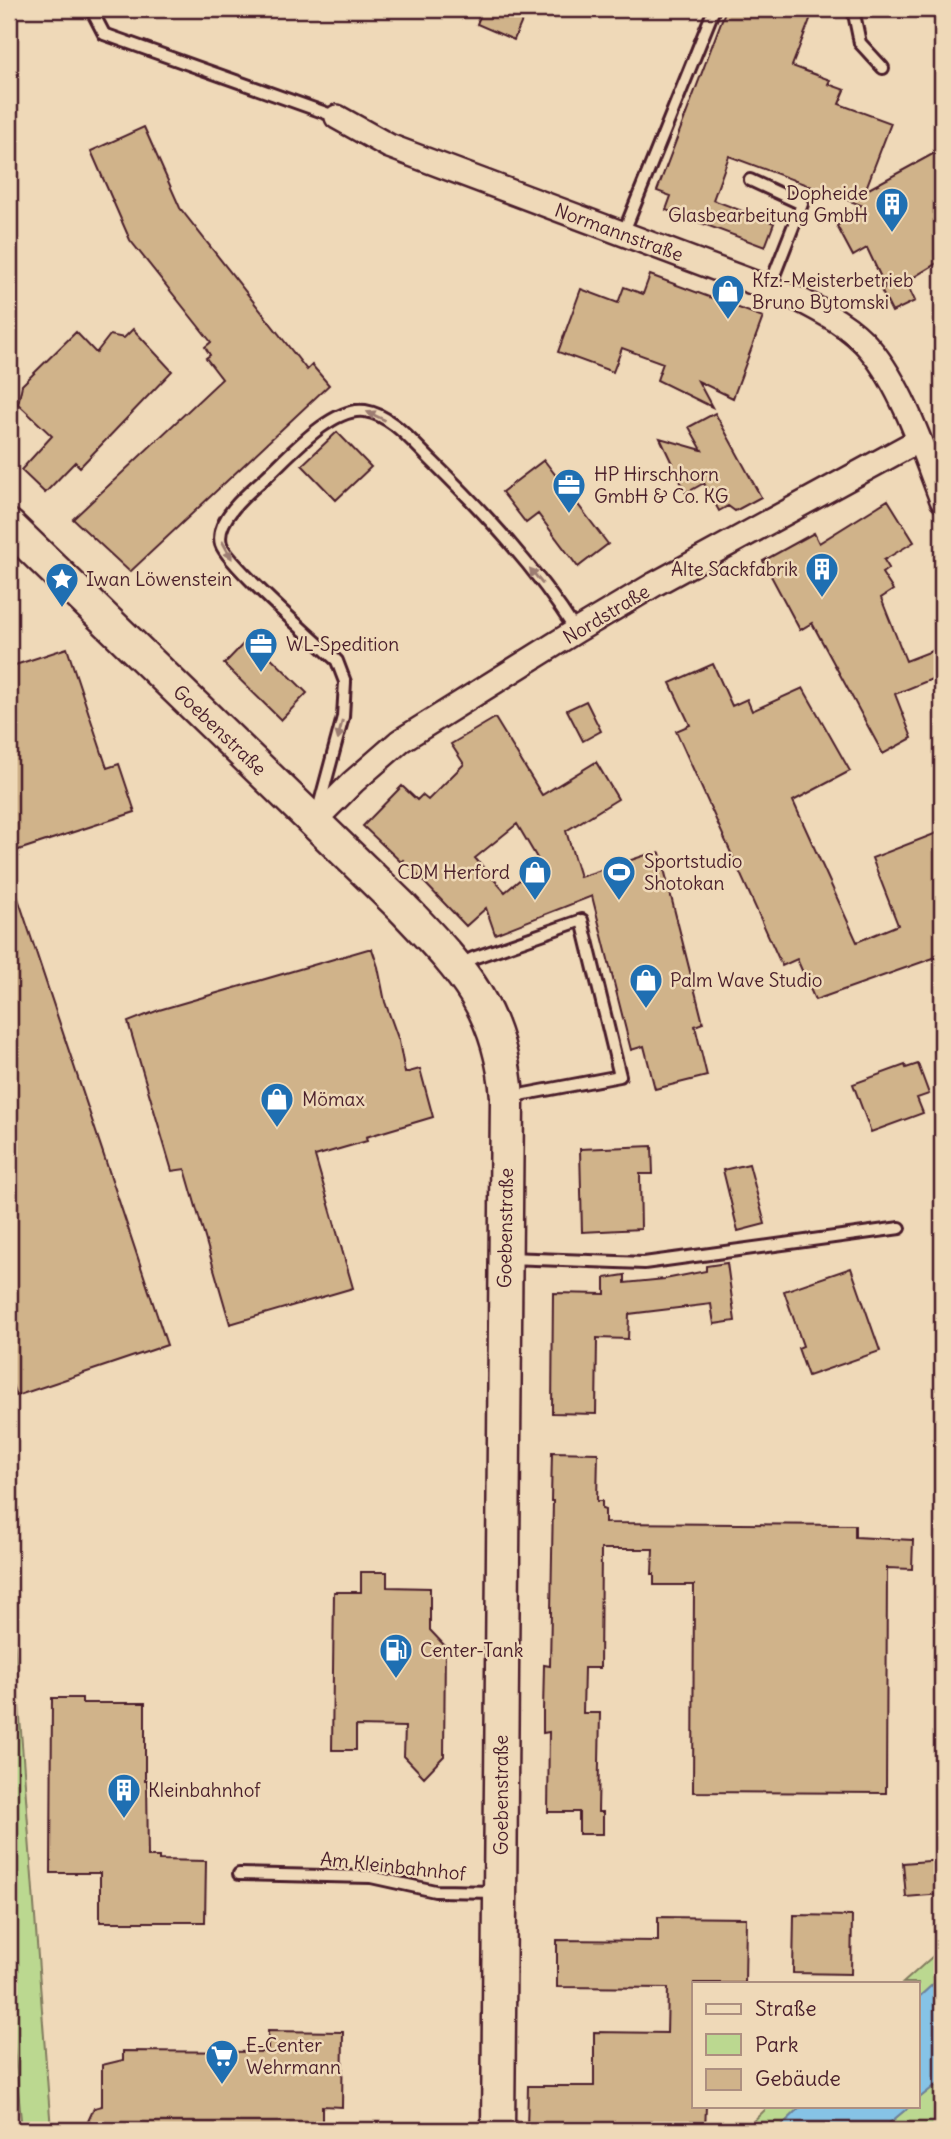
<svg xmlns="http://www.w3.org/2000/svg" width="951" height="2139" font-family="Delius,sans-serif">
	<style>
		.green { fill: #bbd890; stroke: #827c5e; stroke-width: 2 }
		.water { fill: #86c3e6; stroke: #6e819b; stroke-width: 2 }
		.building { fill: #d0b38a; stroke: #4a1f2b; stroke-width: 2; fill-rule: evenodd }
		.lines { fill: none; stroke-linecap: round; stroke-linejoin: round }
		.lane-casing { stroke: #4a1f2b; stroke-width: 16 }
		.street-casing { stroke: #4a1f2b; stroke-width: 28 }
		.secondary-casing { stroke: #4a1f2b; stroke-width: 37 }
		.lane { stroke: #efd9b8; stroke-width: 10 }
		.street { stroke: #efd9b8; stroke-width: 23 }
		.secondary { stroke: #efd9b8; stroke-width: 32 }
		.oneway { fill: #9c7c72 }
		.labels { text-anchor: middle; stroke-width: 5; stroke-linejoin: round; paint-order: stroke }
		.poi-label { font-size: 19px; fill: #4a1f2b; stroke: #efd9b8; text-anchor: start }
		.street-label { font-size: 19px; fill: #4a1f2b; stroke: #efd9b8 }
	</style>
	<rect width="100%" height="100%" fill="#efd9b8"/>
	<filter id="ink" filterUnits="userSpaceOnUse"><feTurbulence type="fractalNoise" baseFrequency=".0143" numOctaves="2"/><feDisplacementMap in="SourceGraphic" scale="14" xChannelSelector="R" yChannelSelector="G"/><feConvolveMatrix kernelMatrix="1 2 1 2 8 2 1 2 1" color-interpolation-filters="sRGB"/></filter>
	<g filter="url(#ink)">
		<path class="green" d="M 9,1571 L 51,2130 L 22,2130 L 9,1995 Z
			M 942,1948 L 942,1976 L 918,1998 L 918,1983 L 903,1983 Z
			M 942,2080 L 942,2130 L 881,2130 L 910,2106 L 918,2106 L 918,2099 Z
			M 769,2106 L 802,2106 L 777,2130 L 744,2130 Z"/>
		<path class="water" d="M 942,1976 L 942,2080 L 918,2099 L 918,1998 Z
			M 802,2106 L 910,2106 L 881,2130 L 777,2130 Z"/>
		<path class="building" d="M 483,9 L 527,9 L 514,40 L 477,24 Z
			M 726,9 L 814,9 L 792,66 L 830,80 L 828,84 L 845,90 L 839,104 L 891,123 L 865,191 L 942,149 L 942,260 L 906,282 L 915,301 L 892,312 L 881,290 L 886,288 L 867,248 L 853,256 L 837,226 L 861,205 L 729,156 L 713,200 L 774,223 L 765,247 L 666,210 L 671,196 L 657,191 Z
			M 144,127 L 180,208 L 307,370 L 312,365 L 329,385 L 130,572 L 73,519 L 222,379 L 206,358 L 210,355 L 205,347 L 211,342 L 130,240 L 91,151 Z
			M 650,275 L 763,317 L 733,398 L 698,381 L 712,407 L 657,380 L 663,363 L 622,348 L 613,372 L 558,352 L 581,289 L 618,303 L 624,287 L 643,294 Z
			M 133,329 L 172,371 L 80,467 L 75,462 L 45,493 L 21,470 L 52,436 L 18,404 L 22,385 L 76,332 L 96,353 L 110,335 L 124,338 Z
			M 715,413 L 761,497 L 735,511 L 728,506 L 719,511 L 704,483 L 686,493 L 660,438 L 702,450 L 689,427 Z
			M 337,432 L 371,467 L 336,500 L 302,465 Z
			M 544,460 L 608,544 L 578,567 L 538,514 L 526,523 L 502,492 Z
			M 888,500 L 914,542 L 884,560 L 889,568 L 882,573 L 893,590 L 881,598 L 906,661 L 942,647 L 942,675 L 895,694 L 912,738 L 883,754 L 812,623 L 800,630 L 763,561 L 814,533 L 819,543 Z
			M 250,637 L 307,693 L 281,720 L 224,664 Z
			M 67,648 L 107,768 L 119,764 L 135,812 L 9,853 L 9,667 Z
			M 713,664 L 732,706 L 747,699 L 752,711 L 803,688 L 850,771 L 793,801 L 857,942 L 898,925 L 872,858 L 942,831 L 942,955 L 815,1000 L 797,959 L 782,966 L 676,731 L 690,725 L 670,683 Z
			M 586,701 L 601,731 L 583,741 L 567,710 Z
			M 495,718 L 542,795 L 596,762 L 618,799 L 566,831 L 580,877 L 652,853 L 653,856 L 660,853 L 703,1023 L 695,1026 L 707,1076 L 655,1089 L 644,1046 L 631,1050 L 592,896 L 495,934 L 486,908 L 466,926 L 403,860 L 401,862 L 363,826 L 402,786 L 417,800 L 422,795 L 428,800 L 464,764 L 451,744 ZM 517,824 L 540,863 L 505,892 L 475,858 Z
			M 13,883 L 167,1345 L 16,1396 L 9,1375 L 9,884 Z
			M 368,949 L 372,949 L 378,967 L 385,1002 L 399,1041 L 405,1073 L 420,1069 L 433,1117 L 366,1137 L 367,1141 L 315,1156 L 353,1288 L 230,1324 L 185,1169 L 172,1171 L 128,1022 L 159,1010 Z
			M 918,1064 L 929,1094 L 917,1098 L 923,1113 L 871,1132 L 853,1084 L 905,1065 L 906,1068 Z
			M 652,1146 L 653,1174 L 640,1174 L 641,1229 L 582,1232 L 580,1149 Z
			M 749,1164 L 765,1224 L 738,1231 L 723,1170 Z
			M 727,1263 L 735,1321 L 714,1324 L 711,1304 L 629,1314 L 628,1339 L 597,1338 L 596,1414 L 552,1413 L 553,1293 L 605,1294 L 605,1278 L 625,1275 L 625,1283 L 665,1279 L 706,1271 L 706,1266 Z
			M 851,1268 L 880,1351 L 808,1376 L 798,1348 L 803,1346 L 784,1291 Z
			M 552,1452 L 598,1453 L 597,1501 L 602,1501 L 602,1509 L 605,1510 L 605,1523 L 855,1525 L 855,1537 L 913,1540 L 912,1569 L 887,1568 L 886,1793 L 693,1792 L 694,1585 L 654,1585 L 654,1574 L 652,1574 L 653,1549 L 601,1549 L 600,1668 L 584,1668 L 583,1713 L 600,1713 L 598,1812 L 603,1812 L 603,1834 L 579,1834 L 579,1812 L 548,1812 L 549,1732 L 543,1733 L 543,1712 L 544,1665 L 550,1666 L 553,1501 L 551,1501 Z
			M 361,1572 L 387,1572 L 387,1587 L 430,1588 L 430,1630 L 445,1646 L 444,1756 L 424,1777 L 404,1756 L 405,1727 L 356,1726 L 356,1750 L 332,1750 L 334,1592 L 361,1592 Z
			M 52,1698 L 82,1698 L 82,1703 L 145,1703 L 145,1781 L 147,1781 L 148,1857 L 159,1857 L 159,1860 L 206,1861 L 205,1922 L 100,1922 L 100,1873 L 51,1873 Z
			M 942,1860 L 942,1894 L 906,1897 L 903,1863 Z
			M 794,1915 L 852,1916 L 851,1974 L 793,1973 Z
			M 658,1917 L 746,1918 L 745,1983 L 694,1983 L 694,2106 L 706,2106 L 705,2130 L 527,2130 L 528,2086 L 594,2086 L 594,2032 L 667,2033 L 668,1988 L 557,1987 L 557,1940 L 658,1941 Z
			M 268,2031 L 343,2032 L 342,2107 L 322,2106 L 322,2130 L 84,2130 L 94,2108 L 102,2106 L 102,2065 L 123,2060 L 123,2051 L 268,2052 Z"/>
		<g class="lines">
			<defs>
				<path id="lane" d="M 91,9 L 104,34 L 337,117
					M 853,9 L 860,43 L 883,68
					M 750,180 L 802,204 L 769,288
					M 623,234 L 714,9
					M 318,810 L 343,717 L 345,682 L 337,661 C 316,641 227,564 221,544 C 214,520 250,491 266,477 C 289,456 332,406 365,411 C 392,415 414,444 432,461 C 485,513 536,568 576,631
					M 460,965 L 473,958 L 582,920 L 620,1076 L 509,1097
					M 508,1258 L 644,1263 L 900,1228
					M 239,1874 L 371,1877 L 435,1891 L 498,1892"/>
				<path id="street" d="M 337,117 L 389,146 L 800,300 C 825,313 852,327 870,349 C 903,388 924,453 942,500
					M 315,820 L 353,782 L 400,741 L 576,631 L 655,584 L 919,440"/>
				<path id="secondary" d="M 9,526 L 401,906 C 460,968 500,1006 507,1097 L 498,2130"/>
			</defs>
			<use href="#lane" class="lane-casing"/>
			<use href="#street" class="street-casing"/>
			<use href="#secondary" class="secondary-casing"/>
			<use href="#lane" class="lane"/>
			<use href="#street" class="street"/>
			<use href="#secondary" class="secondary"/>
		</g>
		<defs><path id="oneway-solid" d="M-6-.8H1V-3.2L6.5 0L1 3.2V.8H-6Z" transform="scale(1.75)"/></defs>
		<g class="oneway">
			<use href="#oneway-solid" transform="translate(376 416) rotate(-155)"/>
			<use href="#oneway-solid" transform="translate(227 550) rotate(61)"/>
			<use href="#oneway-solid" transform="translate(536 576) rotate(-129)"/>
			<use href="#oneway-solid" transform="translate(340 730) rotate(104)"/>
		</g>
	</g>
	<defs>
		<symbol id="building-pin" viewBox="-11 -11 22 30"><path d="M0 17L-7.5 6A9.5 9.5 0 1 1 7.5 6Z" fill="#1f6fb2" stroke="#efd9b8"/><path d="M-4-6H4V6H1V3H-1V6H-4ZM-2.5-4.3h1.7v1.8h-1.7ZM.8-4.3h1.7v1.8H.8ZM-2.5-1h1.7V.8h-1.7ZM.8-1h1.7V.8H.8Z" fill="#fff"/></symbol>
		<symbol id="shop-pin" viewBox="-11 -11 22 30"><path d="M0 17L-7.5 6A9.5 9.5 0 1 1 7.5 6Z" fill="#1f6fb2" stroke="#efd9b8"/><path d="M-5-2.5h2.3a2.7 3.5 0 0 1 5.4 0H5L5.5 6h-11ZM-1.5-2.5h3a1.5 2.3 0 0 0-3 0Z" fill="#fff"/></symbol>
		<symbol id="office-pin" viewBox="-11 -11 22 30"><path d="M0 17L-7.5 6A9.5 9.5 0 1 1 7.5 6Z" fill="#1f6fb2" stroke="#efd9b8"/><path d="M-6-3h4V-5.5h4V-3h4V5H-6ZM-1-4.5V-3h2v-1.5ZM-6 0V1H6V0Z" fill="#fff"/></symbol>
		<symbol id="sight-pin" viewBox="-11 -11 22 30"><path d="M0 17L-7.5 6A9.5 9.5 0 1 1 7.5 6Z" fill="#1f6fb2" stroke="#efd9b8"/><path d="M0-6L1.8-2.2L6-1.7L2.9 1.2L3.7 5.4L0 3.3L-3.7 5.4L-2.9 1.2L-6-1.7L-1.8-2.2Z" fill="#fff"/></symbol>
		<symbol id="stadium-pin" viewBox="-11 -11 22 30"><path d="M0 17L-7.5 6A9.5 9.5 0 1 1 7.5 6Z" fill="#1f6fb2" stroke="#efd9b8"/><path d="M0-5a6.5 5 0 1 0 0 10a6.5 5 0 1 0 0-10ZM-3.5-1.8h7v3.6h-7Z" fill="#fff"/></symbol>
		<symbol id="fuel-pin" viewBox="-11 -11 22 30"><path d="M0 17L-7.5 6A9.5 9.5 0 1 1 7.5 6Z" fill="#1f6fb2" stroke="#efd9b8"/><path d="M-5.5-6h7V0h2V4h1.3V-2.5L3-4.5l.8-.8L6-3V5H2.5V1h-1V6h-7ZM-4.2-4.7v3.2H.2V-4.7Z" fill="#fff"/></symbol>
		<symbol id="supermarket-pin" viewBox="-11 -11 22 30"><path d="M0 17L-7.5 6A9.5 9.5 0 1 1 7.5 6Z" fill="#1f6fb2" stroke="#efd9b8"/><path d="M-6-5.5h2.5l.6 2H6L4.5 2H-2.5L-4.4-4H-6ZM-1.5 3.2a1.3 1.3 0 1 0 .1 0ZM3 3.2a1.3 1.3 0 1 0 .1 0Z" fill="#fff"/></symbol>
	</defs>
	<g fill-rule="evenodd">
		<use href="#building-pin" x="873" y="185" width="38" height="52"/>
		<use href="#shop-pin" x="709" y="272" width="38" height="52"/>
		<use href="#office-pin" x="550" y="466" width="38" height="52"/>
		<use href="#building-pin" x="803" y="550" width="38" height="52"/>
		<use href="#sight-pin" x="43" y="560" width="38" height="52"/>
		<use href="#office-pin" x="242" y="625" width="38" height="52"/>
		<use href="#shop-pin" x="516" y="853" width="38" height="52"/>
		<use href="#stadium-pin" x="600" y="853" width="38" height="52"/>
		<use href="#shop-pin" x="627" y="961" width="38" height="52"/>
		<use href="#shop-pin" x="258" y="1080" width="38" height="52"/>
		<use href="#fuel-pin" x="377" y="1631" width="38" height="52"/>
		<use href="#building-pin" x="105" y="1771" width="38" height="52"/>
		<use href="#supermarket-pin" x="203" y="2037" width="38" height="52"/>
	</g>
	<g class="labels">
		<g class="poi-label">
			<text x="868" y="200" text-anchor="end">Dopheide<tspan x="868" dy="22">Glasbearbeitung GmbH</tspan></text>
			<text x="752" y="287">Kfz.-Meisterbetrieb<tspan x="752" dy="22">Bruno Bytomski</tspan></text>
			<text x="594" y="481">HP Hirschhorn<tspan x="594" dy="22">GmbH &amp; Co. KG</tspan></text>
			<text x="798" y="576" text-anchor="end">Alte Sackfabrik</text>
			<text x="86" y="586">Iwan Löwenstein</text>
			<text x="286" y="651">WL-Spedition</text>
			<text x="644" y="868">Sportstudio<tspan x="644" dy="22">Shotokan</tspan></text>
			<text x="510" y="879" text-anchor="end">CDM Herford</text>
			<text x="670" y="987">Palm Wave Studio</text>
			<text x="302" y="1106">Mömax</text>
			<text x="420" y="1657">Center-Tank</text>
			<text x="148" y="1797">Kleinbahnhof</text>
			<text x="246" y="2052">E-Center<tspan x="246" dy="22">Wehrmann</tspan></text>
		</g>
		<g class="street-label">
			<text transform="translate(619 232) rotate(20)" y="7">Normannstraße</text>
			<text transform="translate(606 614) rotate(-31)" y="7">Nordstraße</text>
			<text transform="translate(220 730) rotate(44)" y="7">Goebenstraße</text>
			<text transform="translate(505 1228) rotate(-89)" y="7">Goebenstraße</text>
			<text transform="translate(501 1795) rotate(-90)" y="7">Goebenstraße</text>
			<text transform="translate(393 1866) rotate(6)" y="7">Am Kleinbahnhof</text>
		</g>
	</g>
	<rect width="951" height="2139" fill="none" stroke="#efd9b8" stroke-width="35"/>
	<rect x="18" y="18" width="916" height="2104" fill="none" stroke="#4a1f2b" stroke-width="2.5" filter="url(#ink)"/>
	<rect x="692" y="1982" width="228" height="126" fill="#efd9b8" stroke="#ad8f80" stroke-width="2"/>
	<rect x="706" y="2004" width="35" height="10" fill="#efd9b8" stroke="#ad8f80" stroke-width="2"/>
	<text x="755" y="2016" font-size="21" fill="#4a1f2b">Straße</text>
	<rect x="706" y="2034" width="35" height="21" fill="#bbd890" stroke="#ad8f80" stroke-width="2"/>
	<text x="755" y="2052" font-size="21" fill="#4a1f2b">Park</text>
	<rect x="706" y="2069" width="35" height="21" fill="#d0b38a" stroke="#ad8f80" stroke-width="2"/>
	<text x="755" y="2086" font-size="21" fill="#4a1f2b">Gebäude</text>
</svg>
